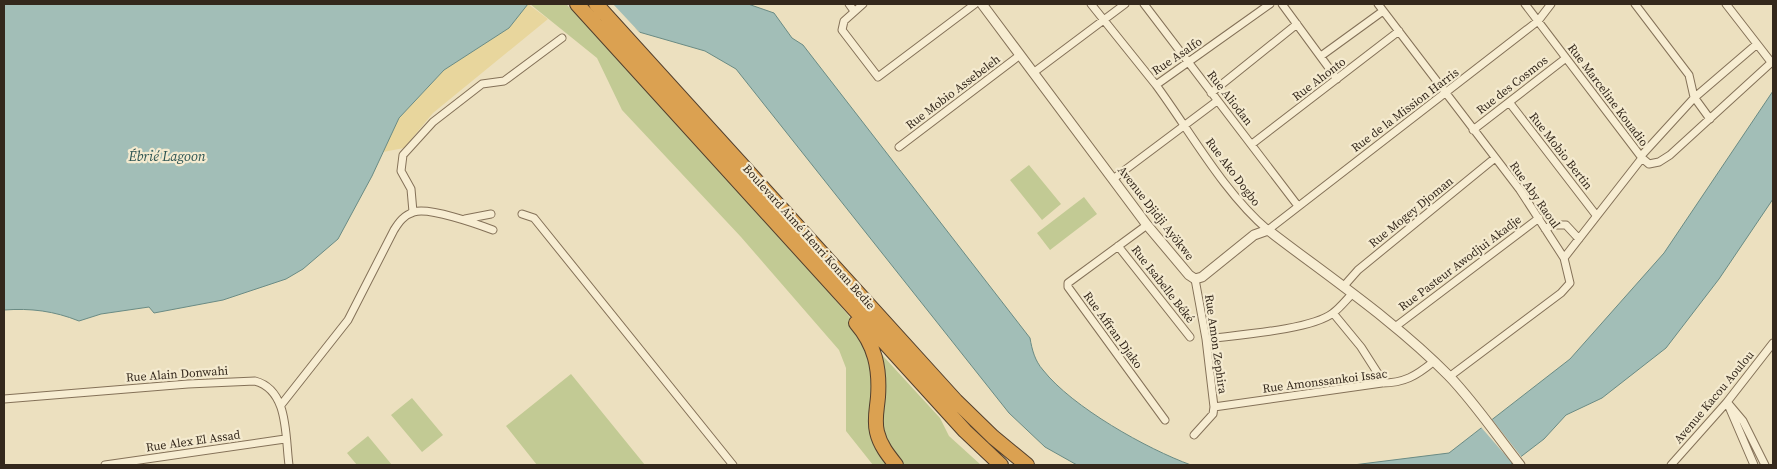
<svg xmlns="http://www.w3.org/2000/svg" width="1777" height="469" font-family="'Source Serif 4',serif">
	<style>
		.green { fill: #c2ca94 }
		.sand { fill: #e8d69d }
		.water { fill: #a2beb7; stroke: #6a8b84 }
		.pier { fill: #ece0bf }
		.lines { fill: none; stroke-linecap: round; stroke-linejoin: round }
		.minor-casing { stroke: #847158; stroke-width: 9 }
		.tertiary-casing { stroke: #847158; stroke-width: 11 }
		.motorway-casing { stroke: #523f2d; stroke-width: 16 }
		.minor { stroke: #f7edd2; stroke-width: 7 }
		.tertiary { stroke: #f7edd2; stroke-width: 9 }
		.motorway { stroke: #dba151; stroke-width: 14 }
		.labels { text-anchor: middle; stroke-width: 4.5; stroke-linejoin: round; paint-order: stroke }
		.street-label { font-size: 12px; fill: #34281c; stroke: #f4eacf }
		.water-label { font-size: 14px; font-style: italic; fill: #2c5452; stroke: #f4eacf }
	</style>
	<rect width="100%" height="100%" fill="#ece0bf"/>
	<path class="green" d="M 530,4 L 565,4 L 570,7 L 802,261 L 884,357 L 940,418 L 949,436 L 981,465 L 873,465 L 846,431 L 846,368 L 839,350 L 741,237 L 622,110 L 597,58 Z
		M 1029,165 L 1061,204 L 1042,220 L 1010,180 Z
		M 1084,197 L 1097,214 L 1050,250 L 1037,233 Z
		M 571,374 L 645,465 L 537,465 L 506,426 Z
		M 412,398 L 443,435 L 422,452 L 391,415 Z
		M 368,436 L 392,465 L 357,465 L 347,453 Z"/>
	<path class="sand" d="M 528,4 L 548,19 L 433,113 L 404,148 L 383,152 L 399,118 L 444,70 L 509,28 Z"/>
	<path class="water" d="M 4,4 L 528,4 L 509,28 L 444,70 L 399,118 L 372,176 L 338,239 L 303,269 L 286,279 L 223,300 L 154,313 L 149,307 L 101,314 L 79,321 C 54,311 31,308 4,310 Z
		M 565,4 L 748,4 L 774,13 L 792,38 L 803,45 L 1030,338 C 1032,350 1035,361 1043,370 C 1072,407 1147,449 1191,465 L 1077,465 L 1045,447 L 1009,413 L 736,69 L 705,51 L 639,32 L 636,29 Z
		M 1773,91 L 1773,199 L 1719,279 L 1666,348 L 1602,398 L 1566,415 L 1544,439 L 1510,465 L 1353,465 L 1449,453 L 1570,359 L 1664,253 Z"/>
	<path class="pier" d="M 566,4 L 613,4 L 642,35 L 571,9 Z
		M 1491,418 L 1523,459 L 1514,465 L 1480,426 Z"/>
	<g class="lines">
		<defs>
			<path id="minor" d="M 849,4 L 854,11
				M 863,4 L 844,21 L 842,30 L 878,77 L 975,4
				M 1091,4 L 1156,85 L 1270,4
				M 1144,4 L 1298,206
				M 1282,4 L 1337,79
				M 1378,4 L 1520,190 L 1564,258 L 1570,283 L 1561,293 L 1449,377
				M 1525,4 L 1642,158 L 1649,164 L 1659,162 L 1670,155 L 1773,61
				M 1635,4 L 1689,75 L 1694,97 L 1710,119
				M 1726,4 L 1771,62
				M 1321,56 L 1383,11
				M 1033,73 L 1125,4
				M 1156,85 C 1190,131 1224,193 1268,230 L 1538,21 L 1551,4
				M 1211,93 L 1297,24
				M 1509,102 L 1596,215
				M 1473,130 L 1566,58
				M 1252,144 L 1399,31
				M 899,147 L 1020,55
				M 1641,156 L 1694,98 L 1757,44
				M 1113,179 L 1217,101
				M 413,212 L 411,189 L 401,171 L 403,155 L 433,122 L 482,84 L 504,81 L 562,38
				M 522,214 L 534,218 L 733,465
				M 465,219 L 491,214
				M 1147,225 L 1068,283 L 1068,287 L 1165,420
				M 1545,229 L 1553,225 L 1566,225 L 1579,239
				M 1118,246 L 1190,337
				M 1564,258 L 1642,158
				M 1343,287 L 1358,270 L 1495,158
				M 1333,313 L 1361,347 L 1384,383
				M 1395,327 L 1539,218
				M 1206,339 C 1236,335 1311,330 1333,313 C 1340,308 1346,300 1352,294
				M 4,399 L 188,384 L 255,381 C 289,390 285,436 289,465
				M 281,405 L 348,320 L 394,230 C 399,222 404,215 414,212 C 429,207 477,224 493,230
				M 1214,407 L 1382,383 C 1404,383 1416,376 1433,362
				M 1194,435 L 1213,414 L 1214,407 L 1206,339 L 1195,279
				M 105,465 L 285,439
				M 1671,465 L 1727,402 L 1773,343
				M 1754,465 L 1727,402 L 1743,421 L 1765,465"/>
			<path id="tertiary" d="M 982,4 L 1147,225 L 1189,275 L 1195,279 L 1202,277 L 1254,235 L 1268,230 C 1329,277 1395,321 1449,376 C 1475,403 1497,436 1520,465"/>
			<path id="motorway" d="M 577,4 L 965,431 L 1001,465
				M 596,4 L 956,401 L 993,437 L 1027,465
				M 856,323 C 875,345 880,368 878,397 C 877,409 874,420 877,432 C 880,445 888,455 896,465"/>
		</defs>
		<use href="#minor" class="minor-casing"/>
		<use href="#tertiary" class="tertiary-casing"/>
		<use href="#motorway" class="motorway-casing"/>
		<use href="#minor" class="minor"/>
		<use href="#tertiary" class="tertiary"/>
		<use href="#motorway" class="motorway"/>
	</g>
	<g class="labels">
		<g class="street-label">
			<text transform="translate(1177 56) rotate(-34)" y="4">Rue Asalfo</text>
			<text transform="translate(1319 79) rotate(-37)" y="4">Rue Ahonto</text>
			<text transform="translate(1512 85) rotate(-38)" y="4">Rue des Cosmos</text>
			<text transform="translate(953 92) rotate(-37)" y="4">Rue Mobio Assebeleh</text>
			<text transform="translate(1608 95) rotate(53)" y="4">Rue Marceline Kouadio</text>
			<text transform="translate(1230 98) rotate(52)" y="4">Rue Aliodan</text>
			<text transform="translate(1405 110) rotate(-37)" y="4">Rue de la Mission Harris</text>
			<text transform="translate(1561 151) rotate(52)" y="4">Rue Mobio Bertin</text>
			<text transform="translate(1233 172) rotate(53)" y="4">Rue Ako Dogbo</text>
			<text transform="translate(1535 195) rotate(55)" y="4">Rue Aby Raoul</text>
			<text transform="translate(1411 212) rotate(-39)" y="4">Rue Mogey Djoman</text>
			<text transform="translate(1156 213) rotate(52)" y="4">Avenue Djidji Ayökwe</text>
			<text transform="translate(809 237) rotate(48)" y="4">Boulevard Aimé Henri Konan Bedie</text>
			<text transform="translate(1460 263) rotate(-37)" y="4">Rue Pasteur Awodjui Akadje</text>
			<text transform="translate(1163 284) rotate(52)" y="4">Rue Isabelle Béké</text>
			<text transform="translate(1113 330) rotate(54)" y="4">Rue Affran Djako</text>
			<text transform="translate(1216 344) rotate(82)" y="4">Rue Amon Zephira</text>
			<text transform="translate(177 374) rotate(-4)" y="4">Rue Alain Donwahi</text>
			<text transform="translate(1325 381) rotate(-7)" y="4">Rue Amonssankoi Issac</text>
			<text transform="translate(1714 397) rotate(-50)" y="4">Avenue Kacou Aoulou</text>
			<text transform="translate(193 441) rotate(-8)" y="4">Rue Alex El Assad</text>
		</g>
		<g class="water-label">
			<text x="167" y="161">Ébrié Lagoon</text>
		</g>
	</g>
	<rect width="1777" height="469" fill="none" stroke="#34281c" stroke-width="10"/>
</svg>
